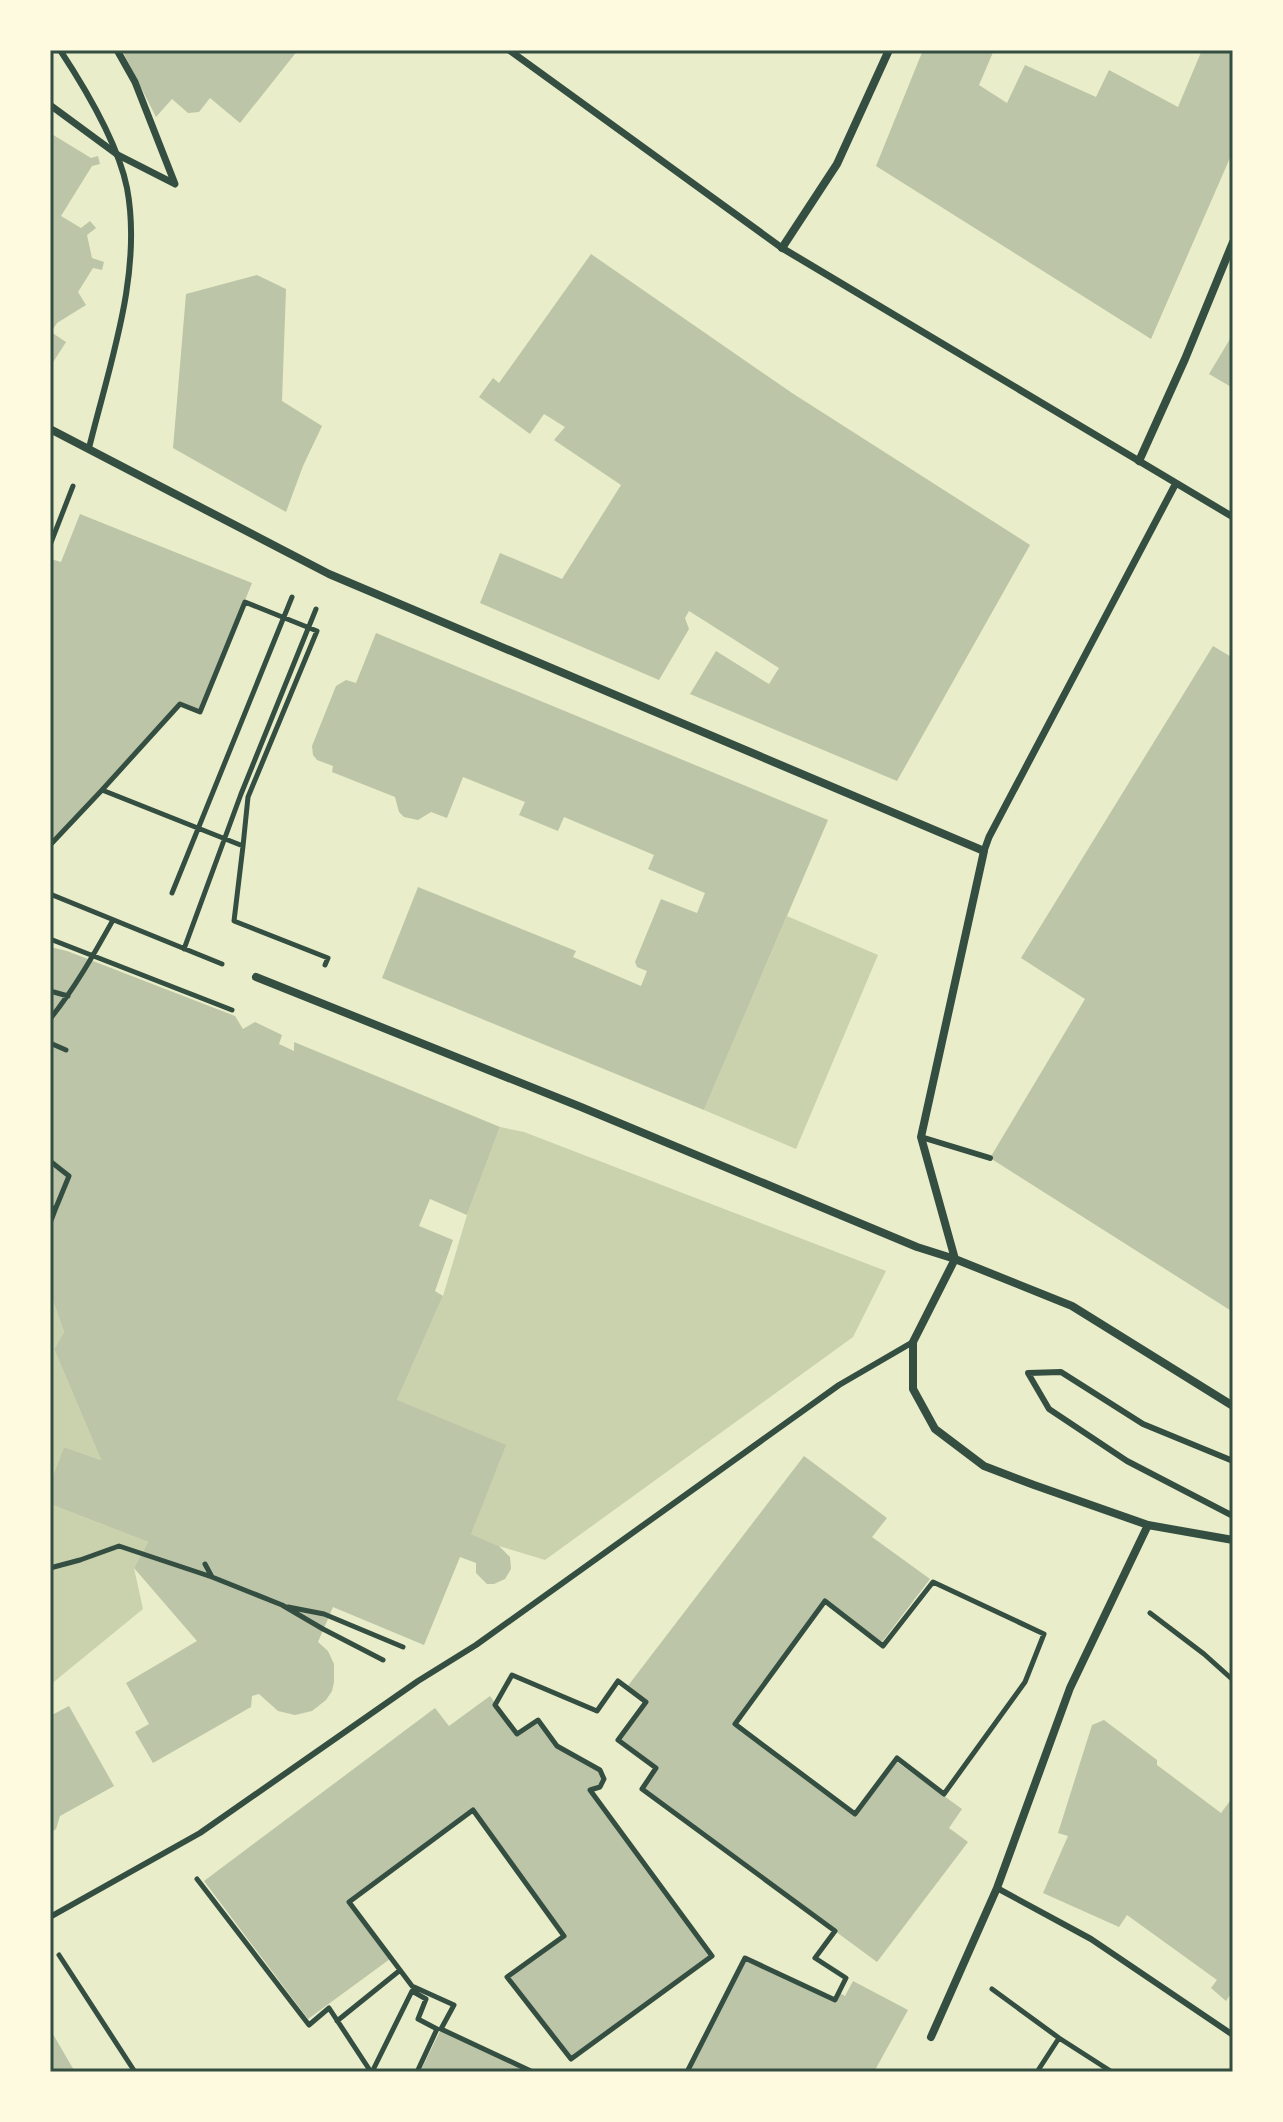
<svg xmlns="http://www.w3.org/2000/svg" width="1283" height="2122" font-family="Spectral,serif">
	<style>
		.green { fill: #cad2ad }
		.building { fill: #bcc5a7 }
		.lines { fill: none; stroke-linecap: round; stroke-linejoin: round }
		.path { stroke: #344e41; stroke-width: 5 }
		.service { stroke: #344e41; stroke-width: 6 }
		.pedestrian { stroke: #344e41; stroke-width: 7 }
		.minor { stroke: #344e41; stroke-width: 8 }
		.neatline { fill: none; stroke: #344e41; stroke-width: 3 }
	</style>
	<rect width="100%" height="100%" fill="#e9edc9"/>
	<path class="green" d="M 787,916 L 878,955 L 796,1149 L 704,1110 Z
		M 500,1127 L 524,1132 L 886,1271 L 853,1337 L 545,1560 L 499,1546 L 471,1534 L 397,1400 L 443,1296 L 467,1215 Z
		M 50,1292 L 64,1332 L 54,1349 L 101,1460 L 64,1447 L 50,1483 Z
		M 50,1504 L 148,1542 L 134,1568 L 143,1609 L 50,1685 Z"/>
	<path class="building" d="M 122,50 L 298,50 L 240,123 L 210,98 L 199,112 L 188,113 L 172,99 L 156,117 Z
		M 923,50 L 994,50 L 979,85 L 1007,103 L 1025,65 L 1096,97 L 1109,70 L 1178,107 L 1202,50 L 1233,50 L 1233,151 L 1151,339 L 876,166 Z
		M 50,133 L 91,158 L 98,156 L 100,164 L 92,166 L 61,216 L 81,228 L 90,221 L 96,228 L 87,235 L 92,258 L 104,262 L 102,270 L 93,268 L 78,292 L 86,305 L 57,323 L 51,332 L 66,342 L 50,367 Z
		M 591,254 L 792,393 L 1030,545 L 897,781 L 690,694 L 716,651 L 769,684 L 779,668 L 689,611 L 685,618 L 689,629 L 659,680 L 480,603 L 500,553 L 562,579 L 621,485 L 554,440 L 565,427 L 544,414 L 530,434 L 479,397 L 493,378 L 499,383 Z
		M 257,275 L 286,289 L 282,401 L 322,426 L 303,466 L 286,512 L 173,448 L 186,294 Z
		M 1233,334 L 1233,388 L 1209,374 Z
		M 80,514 L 252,583 L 200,711 L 179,704 L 50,842 L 50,562 L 51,559 L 61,562 Z
		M 376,633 L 828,820 L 704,1110 L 382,978 L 418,887 L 576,951 L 573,957 L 641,986 L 647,971 L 637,967 L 635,962 L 661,899 L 697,913 L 705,893 L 648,869 L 654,855 L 564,817 L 558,831 L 519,815 L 525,802 L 463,777 L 447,818 L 431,812 L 418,820 L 404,817 L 399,812 L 395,797 L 332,772 L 333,766 L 317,760 L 313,755 L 312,746 L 336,686 L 346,680 L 356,683 Z
		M 1213,646 L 1233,658 L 1233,1312 L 990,1158 L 1085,999 L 1021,958 Z
		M 50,947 L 67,951 L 235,1016 L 243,1029 L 255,1022 L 282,1035 L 279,1044 L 294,1051 L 294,1042 L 500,1127 L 467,1215 L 430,1199 L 419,1226 L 453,1240 L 435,1291 L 443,1296 L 397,1400 L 506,1445 L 471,1534 L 499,1546 L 510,1557 L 511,1569 L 505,1579 L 494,1584 L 487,1584 L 476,1573 L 476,1563 L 460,1557 L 424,1645 L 333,1607 L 318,1642 L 328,1651 L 334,1664 L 334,1682 L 332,1691 L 326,1700 L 312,1711 L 295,1715 L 278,1711 L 259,1694 L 252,1696 L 251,1707 L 153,1763 L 135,1732 L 149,1724 L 126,1683 L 197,1641 L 134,1568 L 148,1542 L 50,1504 L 50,1483 L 64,1447 L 101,1460 L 54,1349 L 64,1332 L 50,1292 Z
		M 804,1456 L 887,1518 L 872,1537 L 930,1579 L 882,1642 L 825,1600 L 733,1724 L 855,1816 L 897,1762 L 962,1809 L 949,1828 L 968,1842 L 877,1962 L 642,1789 L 656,1768 L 618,1740 L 646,1702 L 627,1687 Z
		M 490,1696 L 517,1734 L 538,1720 L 557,1746 L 600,1770 L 604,1779 L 600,1787 L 590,1790 L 712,1956 L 571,2059 L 507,1977 L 564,1936 L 473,1810 L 349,1902 L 390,1959 L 308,2019 L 204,1881 L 435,1708 L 449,1726 Z
		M 69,1706 L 114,1786 L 60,1816 L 56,1829 L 50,1833 L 50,1716 Z
		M 1104,1720 L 1157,1760 L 1157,1765 L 1221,1813 L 1233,1797 L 1233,1993 L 1232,1992 L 1226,2001 L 1211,1988 L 1217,1980 L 1127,1915 L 1119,1927 L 1043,1893 L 1068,1836 L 1058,1833 L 1092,1725 Z
		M 745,1958 L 835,2000 L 838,1992 L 845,1996 L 853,1981 L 908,2010 L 874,2072 L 687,2072 Z
		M 50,2029 L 75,2072 L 50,2072 Z
		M 441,2029 L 533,2072 L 420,2072 Z"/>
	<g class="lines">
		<path class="path" d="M 50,545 L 73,486
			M 245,602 L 317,631 L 248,797 L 243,846 L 102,790 L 180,704 L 200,712 Z
			M 50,843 L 52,843 L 102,790 L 243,846 L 234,921 L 328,958 L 325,965
			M 172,893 L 292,597
			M 50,894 L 222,964
			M 50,939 L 232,1010
			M 184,949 L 241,794 L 316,609
			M 50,991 L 68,996
			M 50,1019 C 75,988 94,954 113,920
			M 50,1043 L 66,1050
			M 50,1161 L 69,1176 L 55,1210 L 50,1206 L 55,1210 L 50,1223
			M 205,1564 L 212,1577 L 282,1605 L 323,1629 L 383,1660
			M 50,1568 L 80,1560 L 119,1546 L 212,1577
			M 933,1582 L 1044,1634 L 1025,1682 L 944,1794 L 897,1758 L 855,1814 L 735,1724 L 825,1601 L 883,1646 Z
			M 288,1607 L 324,1614 L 403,1647
			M 1150,1613 L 1204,1654 L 1233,1680
			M 197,1879 L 309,2025 L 329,2008 L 371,2072
			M 59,1955 L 135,2072
			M 992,1989 L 1059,2038 L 1037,2072
			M 337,2021 L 399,1971
			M 1059,2038 L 1112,2072
			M 372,2072 L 412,1991 L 426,1999 L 418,2019 L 437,2029 L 417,2072
			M 533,2072 L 441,2029 L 454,2005 L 412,1986 L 349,1902 L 473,1810 L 564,1936 L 507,1977 L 571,2059 L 712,1956 L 590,1790 L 600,1787 L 604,1779 L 600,1770 L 557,1746 L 538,1720 L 517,1734 L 495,1705 L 512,1675 L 597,1711 L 618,1681 L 646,1702 L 618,1740 L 656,1768 L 642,1789 L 835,1931 L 815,1958 L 846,1978 L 835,2000 L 745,1958 L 687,2072"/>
		<path class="service" d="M 60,50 C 85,88 118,143 127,188 C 143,273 109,366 89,448
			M 921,1137 L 990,1158
			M 1233,1461 L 1143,1424 L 1061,1372 L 1028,1373 L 1049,1409 L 1127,1461 L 1233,1516
			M 997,1888 L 1091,1939 L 1233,2035
			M 50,1917 L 200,1833 L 418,1681 L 476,1645 L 839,1385 L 913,1342"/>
		<path class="pedestrian" d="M 509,50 L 782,248 L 1233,517
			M 50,105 L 118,155 L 175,184 L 135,82 L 117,50
			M 984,851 L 989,837 L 1176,483"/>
		<path class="minor" d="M 782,248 L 837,164 L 889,50
			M 50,429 L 329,574 L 984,851 L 921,1137 L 955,1259
			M 1139,461 L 1185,359 L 1233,242
			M 256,977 L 581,1107 L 917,1247 L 955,1259 L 1072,1306 L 1233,1406
			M 955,1259 L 913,1342 L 913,1389 L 935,1429 L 984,1466 L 1034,1485 L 1148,1525 L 1233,1540
			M 931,2037 L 997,1888 L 1070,1688 L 1148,1525"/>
	</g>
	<rect width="1283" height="2122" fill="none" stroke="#fefae0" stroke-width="104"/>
	<rect x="52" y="52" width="1179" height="2018" class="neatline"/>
</svg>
